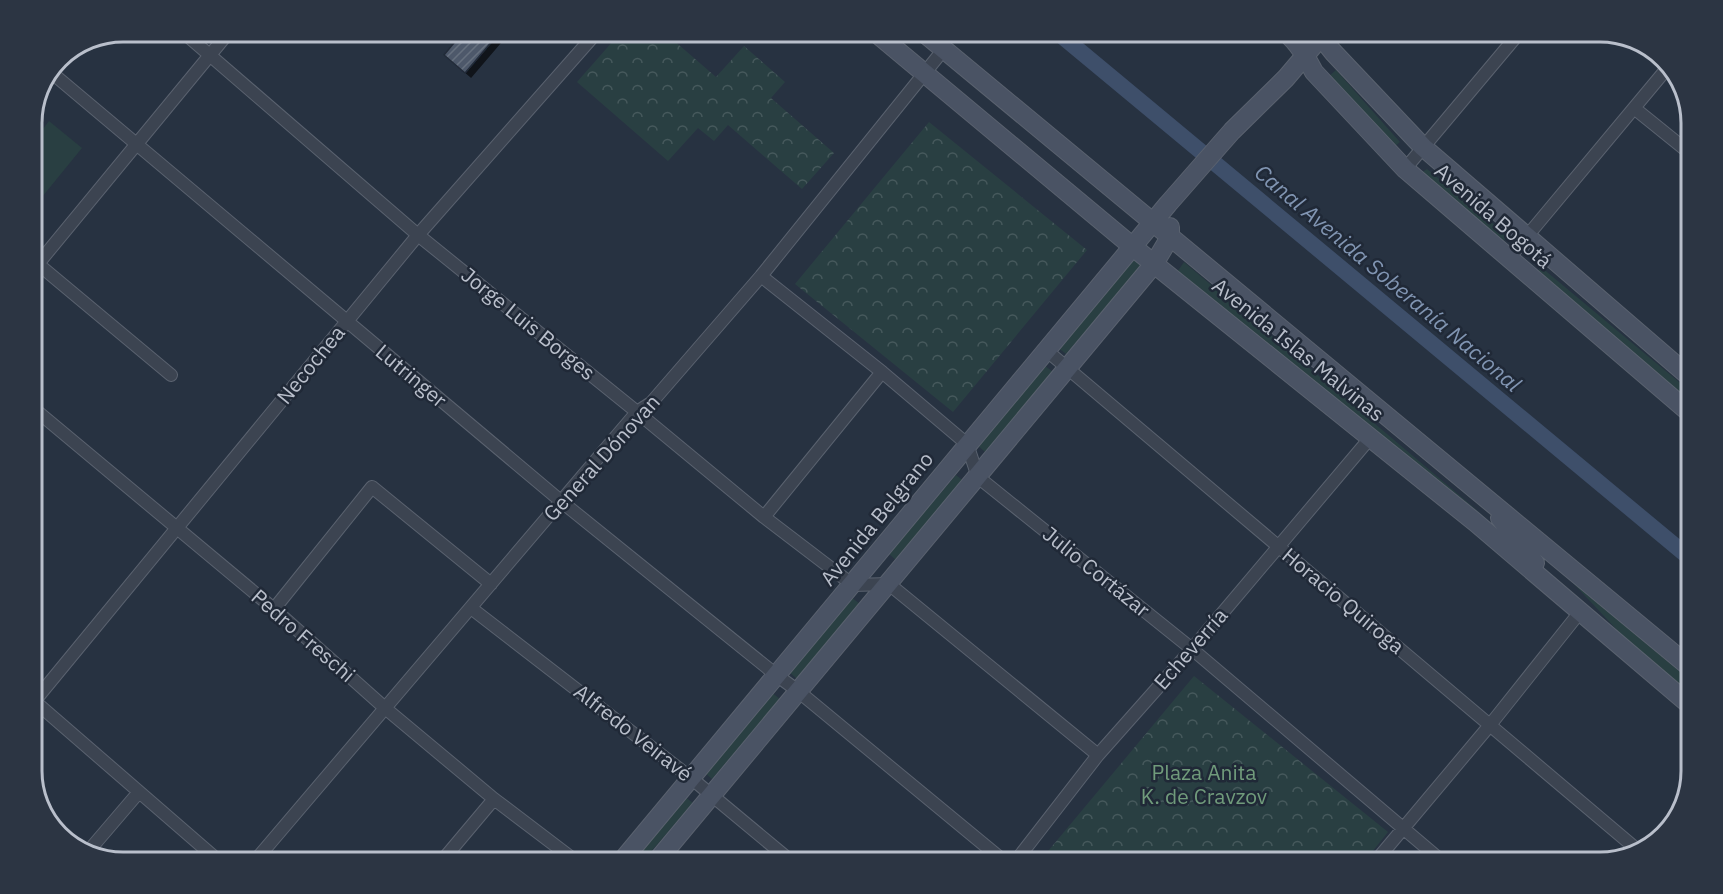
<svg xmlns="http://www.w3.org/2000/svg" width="1723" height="894" font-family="'IBM Plex Sans',sans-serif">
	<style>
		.grass { fill: #293f42 }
		.park { fill: url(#park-crowns) }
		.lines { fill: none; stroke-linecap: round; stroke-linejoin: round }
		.canal { stroke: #3e4f6a; stroke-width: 16 }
		.building { fill: url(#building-hatch); stroke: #222b39; stroke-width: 1.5; filter: url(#shadow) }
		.street-casing { stroke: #5a626f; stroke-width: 14 }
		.secondary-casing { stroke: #5a626f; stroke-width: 20 }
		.street { stroke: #3c4451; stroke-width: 12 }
		.secondary { stroke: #4a5364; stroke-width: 18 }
		.labels { text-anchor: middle; stroke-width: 5; stroke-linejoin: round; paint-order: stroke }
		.street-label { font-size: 21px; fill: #b9bfcb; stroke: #202937 }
		.park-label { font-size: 21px; fill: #709b7b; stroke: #202937 }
		.water-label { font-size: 22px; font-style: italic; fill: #8195b2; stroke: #202937 }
		.rim { fill: none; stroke: #b9bfcb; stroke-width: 3 }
	</style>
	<defs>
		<pattern id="park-crowns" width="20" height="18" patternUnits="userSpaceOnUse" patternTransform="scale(1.5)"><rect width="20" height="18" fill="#293f42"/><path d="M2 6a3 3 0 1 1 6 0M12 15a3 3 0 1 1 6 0" fill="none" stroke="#46595c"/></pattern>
		<pattern id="building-hatch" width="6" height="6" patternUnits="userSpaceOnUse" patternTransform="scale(1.5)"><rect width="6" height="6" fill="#4e596a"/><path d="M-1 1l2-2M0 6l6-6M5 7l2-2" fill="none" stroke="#656f7e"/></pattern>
		<filter id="shadow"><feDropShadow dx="6" dy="4" stdDeviation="0" flood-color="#0009"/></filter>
	</defs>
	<rect width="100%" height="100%" fill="#273241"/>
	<path class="grass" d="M 1336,70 L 1400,142 L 1393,148 L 1329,76 Z
		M 49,121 L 82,148 L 38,202 L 32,197 L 32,143 Z
		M 1427,169 L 1508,236 L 1501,243 L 1419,174 Z
		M 1132,258 L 1141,266 L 1066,354 L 1057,347 Z
		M 1184,262 L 1485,517 L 1177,272 Z
		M 1541,267 L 1691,392 L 1691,404 L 1536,275 Z
		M 1044,365 L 1053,372 L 985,452 L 977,445 Z
		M 956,475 L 965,482 L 898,562 L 889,554 Z
		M 1571,581 L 1691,681 L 1691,695 L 1633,647 Z
		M 851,597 L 860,604 L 797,679 L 788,671 Z
		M 771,692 L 780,699 L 712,779 L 704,772 Z
		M 684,796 L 693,803 L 642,862 L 627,862 Z"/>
	<path class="park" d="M 621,32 L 664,32 L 716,77 L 744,46 L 785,82 L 771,98 L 834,153 L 802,189 L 728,125 L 714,141 L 698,128 L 668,161 L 577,82 Z
		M 929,122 L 1087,250 L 953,412 L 795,284 Z
		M 1194,676 L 1388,832 L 1364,862 L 1039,862 Z"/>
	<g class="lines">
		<path class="canal" d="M 1057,32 L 1691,559"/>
	</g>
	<path class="building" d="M 463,32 L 500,32 L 465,73 L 444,55 Z"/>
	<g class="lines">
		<defs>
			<path id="street" d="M 183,32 L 418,235 L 637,412 L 764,517 L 853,585 L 889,584 L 1098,755
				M 52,73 L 562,502 L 775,674 L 798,691 L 1005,862
				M 1634,108 L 1691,154
				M 1405,169 L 1520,32
				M 1508,259 L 1669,66
				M 38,264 L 171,375
				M 32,271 L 229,32
				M 761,276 L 882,372 L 967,444 L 978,477 L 1192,649 L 1443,862
				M 1046,350 L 1640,852
				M 32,407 L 274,609 L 385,708 L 494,799 L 577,862
				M 764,517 L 882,372
				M 471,608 L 691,778 L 792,862
				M 274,609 L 372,487 L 491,584
				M 32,699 L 220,862
				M 32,704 L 418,235 L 597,32
				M 86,854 L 139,792
				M 254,862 L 637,412 L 651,403 L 761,276 L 944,49
				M 441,862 L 494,799
				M 1015,862 L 1098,755 L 1192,649 L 1371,437
				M 1375,862 L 1490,725 L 1580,612"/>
			<path id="secondary" d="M 875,32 L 1133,247 L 1475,522 L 1691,706
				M 923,32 L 1691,668
				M 1285,32 C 1298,42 1306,57 1314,72 L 1405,169 L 1691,414
				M 1317,32 L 1333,52 L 1423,147 L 1691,378
				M 1500,518 L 1535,563
				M 621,862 L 1168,204 L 1232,131 L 1286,78 L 1325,32
				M 656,862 L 1154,264 L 1170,237 L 1170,227"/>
		</defs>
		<use href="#street" class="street-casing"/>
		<use href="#secondary" class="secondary-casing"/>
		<use href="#street" class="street"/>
		<use href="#secondary" class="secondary"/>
	</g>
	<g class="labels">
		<g class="street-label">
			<text transform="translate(1493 216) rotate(41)" y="7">Avenida Bogotá</text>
			<text transform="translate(528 324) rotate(39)" y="7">Jorge Luis Borges</text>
			<text transform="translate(1298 350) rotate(39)" y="7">Avenida Islas Malvinas</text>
			<text transform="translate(311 365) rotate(-51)" y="7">Necochea</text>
			<text transform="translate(411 376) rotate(40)" y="7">Lutringer</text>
			<text transform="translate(602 458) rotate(-48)" y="7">General Dónovan</text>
			<text transform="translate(877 519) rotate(-51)" y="7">Avenida Belgrano</text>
			<text transform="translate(1096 572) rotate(39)" y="7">Julio Cortázar</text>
			<text transform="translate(1343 601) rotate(40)" y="7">Horacio Quiroga</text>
			<text transform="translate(303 636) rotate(41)" y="7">Pedro Freschi</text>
			<text transform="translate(1191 649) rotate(-49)" y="7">Echeverría</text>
			<text transform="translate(633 733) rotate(38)" y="7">Alfredo Veiravé</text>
		</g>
		<g class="park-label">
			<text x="1204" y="780">Plaza Anita<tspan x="1204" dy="24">K. de Cravzov</tspan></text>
		</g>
		<g class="water-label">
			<text transform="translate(1388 278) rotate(40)" y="8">Canal Avenida Soberanía Nacional</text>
		</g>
	</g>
	<path d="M0 0H1723V894H0ZM123 42H1600A81 81 0 0 1 1681 123V771A81 81 0 0 1 1600 852H123A81 81 0 0 1 42 771V123A81 81 0 0 1 123 42Z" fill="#2c3543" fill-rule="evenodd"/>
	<path class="rim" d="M123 42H1600A81 81 0 0 1 1681 123V771A81 81 0 0 1 1600 852H123A81 81 0 0 1 42 771V123A81 81 0 0 1 123 42Z"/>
</svg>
